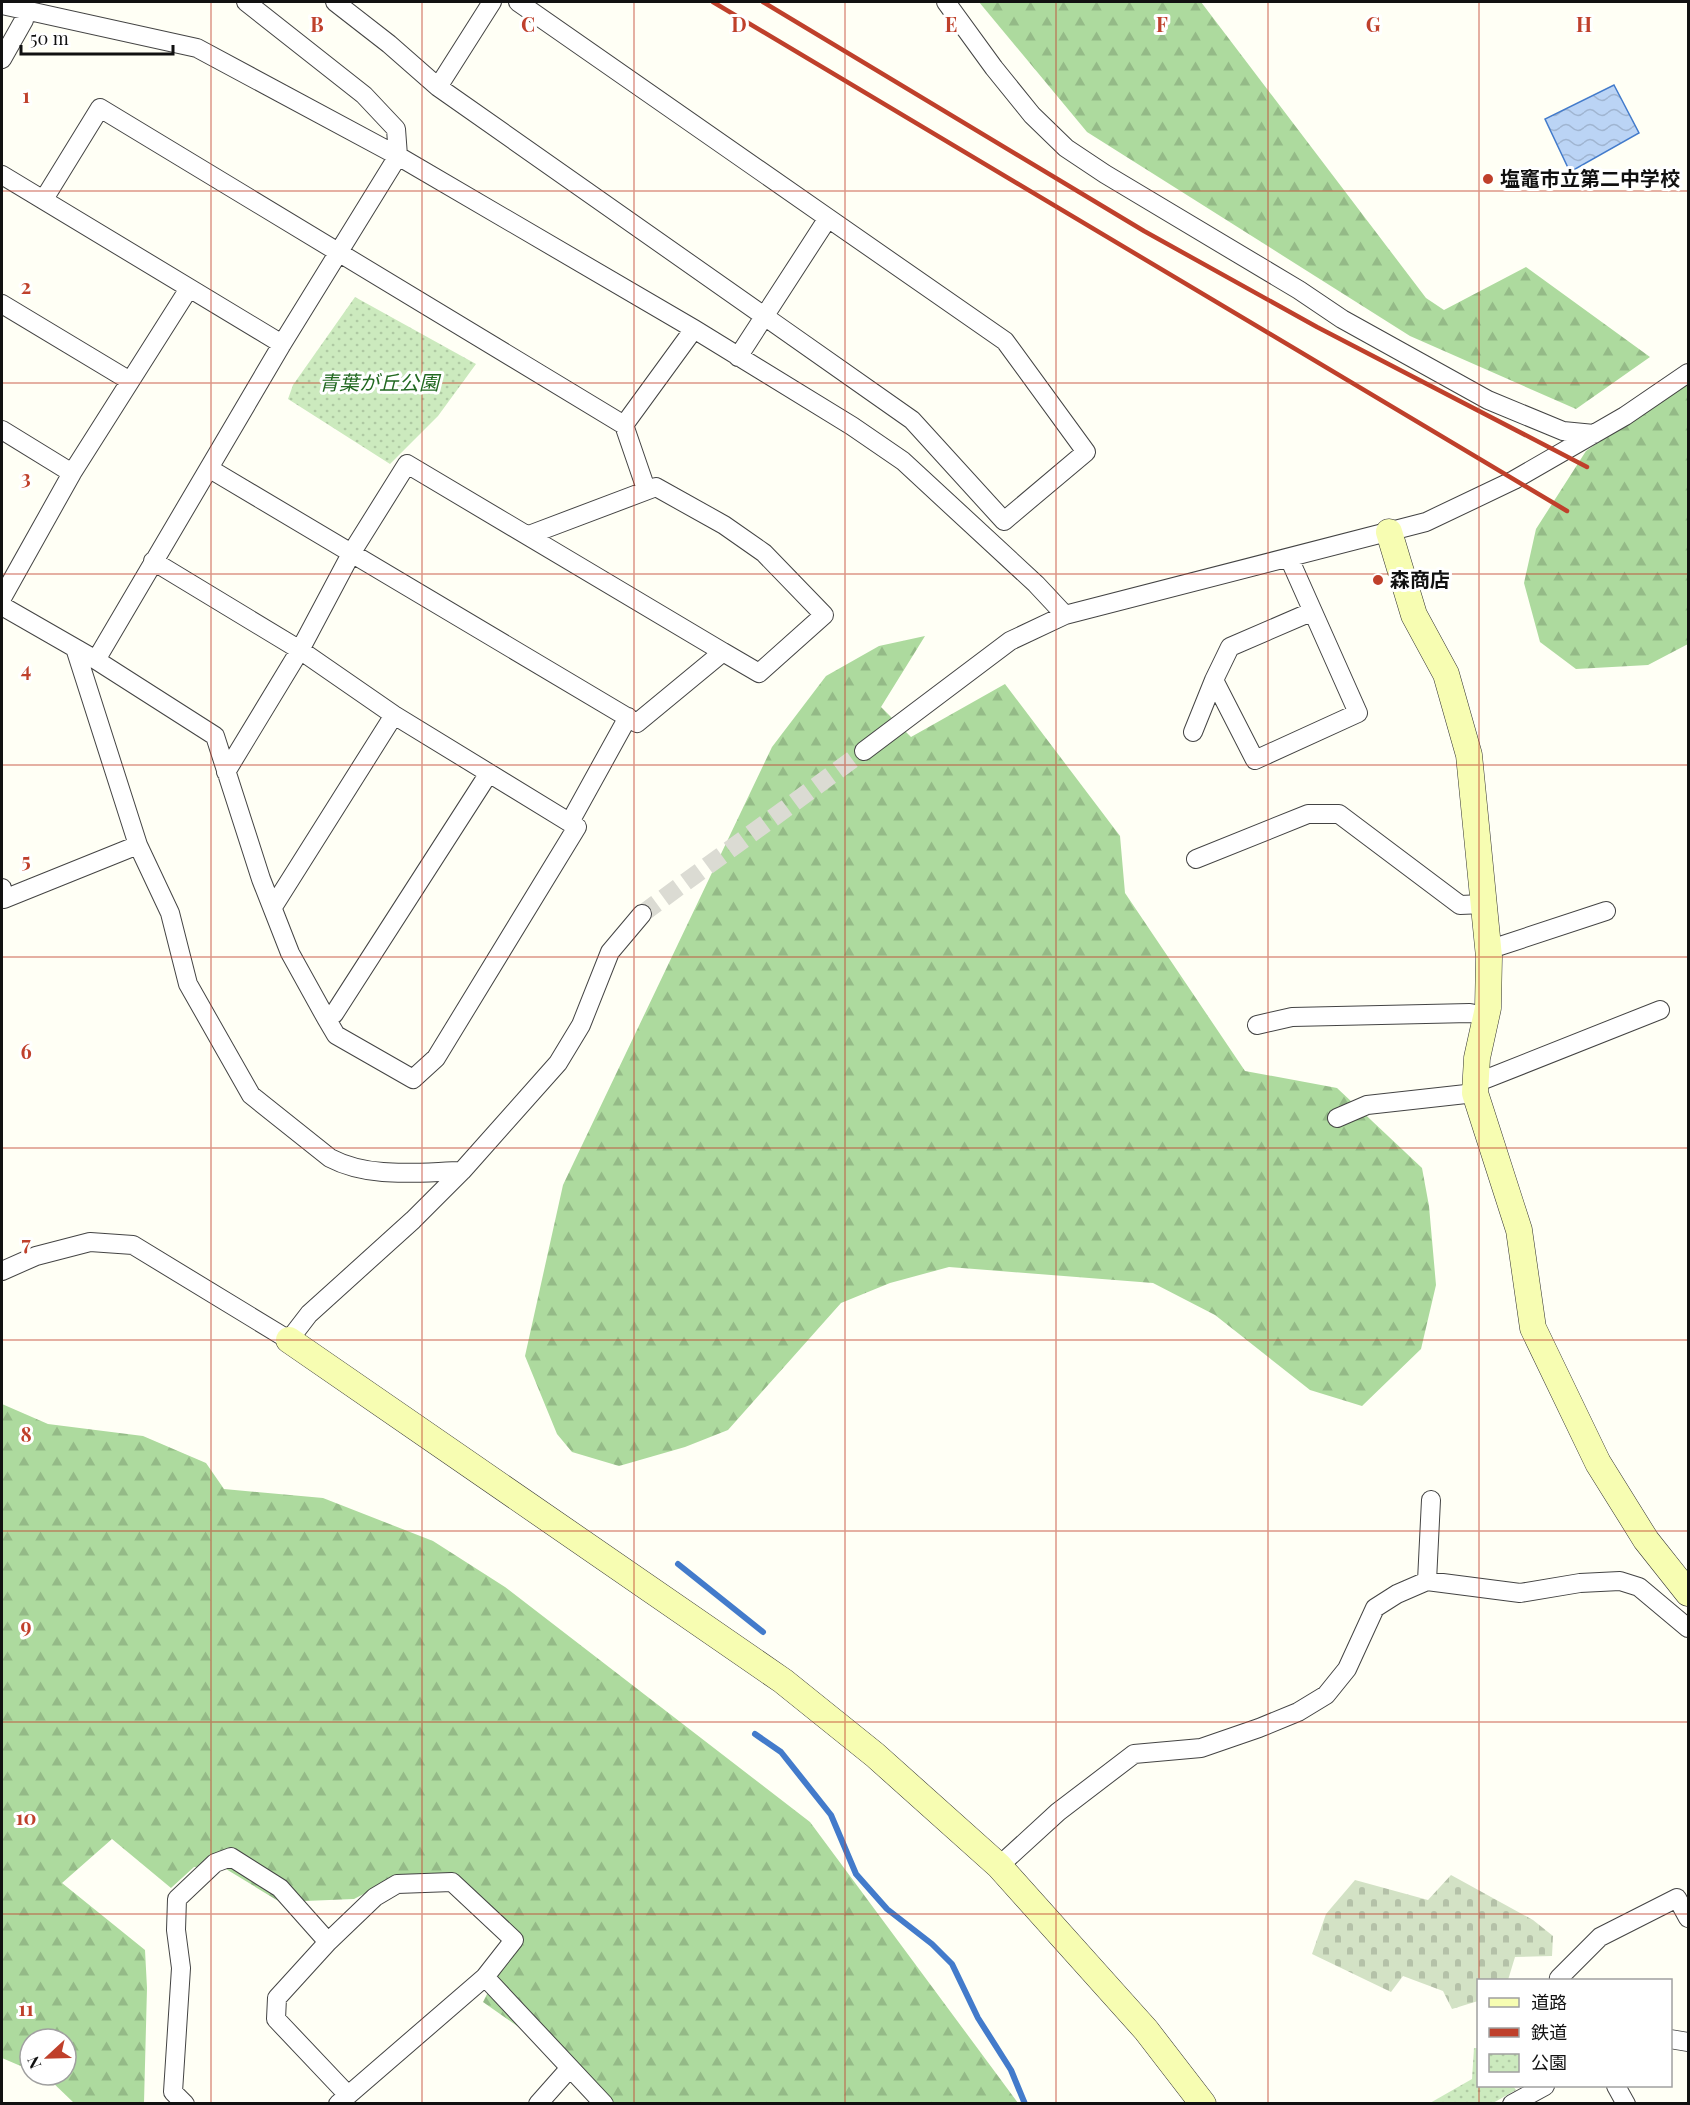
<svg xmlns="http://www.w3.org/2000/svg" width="1690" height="2105" font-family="'Playfair Display','Noto Sans JP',serif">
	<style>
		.forest { fill: url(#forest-firs) }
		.cemetery { fill: url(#cemetery-stones) }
		.park { fill: url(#park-dots) }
		.water { fill: url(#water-waves); stroke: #437bcb; stroke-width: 1.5 }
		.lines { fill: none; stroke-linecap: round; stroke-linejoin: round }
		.stream { stroke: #437bcb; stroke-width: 6 }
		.street-tunnel { stroke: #dbdbd3; stroke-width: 18; stroke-dasharray: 18 9; stroke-linecap: butt }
		.street-casing { stroke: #444; stroke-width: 20 }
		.secondary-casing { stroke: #333; stroke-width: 27 }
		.street { stroke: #fff; stroke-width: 18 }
		.secondary { stroke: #f7fdb2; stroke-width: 26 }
		.rail { stroke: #bf402b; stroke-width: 4.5 }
		.grid { fill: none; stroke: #bf402b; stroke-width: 1.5; stroke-opacity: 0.55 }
		.poi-dot { fill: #bf402b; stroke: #fff; stroke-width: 2 }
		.labels { text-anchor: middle; stroke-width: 6; stroke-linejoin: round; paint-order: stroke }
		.poi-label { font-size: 20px; font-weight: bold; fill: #111; stroke: #fff; text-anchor: start }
		.park-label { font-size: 20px; font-style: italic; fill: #226921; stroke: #fff }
		.grid-label { font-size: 20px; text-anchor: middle; font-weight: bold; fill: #bf402b; stroke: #fff; stroke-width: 6; stroke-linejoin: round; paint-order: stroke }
	</style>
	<defs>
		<pattern id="forest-firs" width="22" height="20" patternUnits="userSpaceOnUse" patternTransform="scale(1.5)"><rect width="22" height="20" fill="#adda9e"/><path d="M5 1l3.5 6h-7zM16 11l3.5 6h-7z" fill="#94ba87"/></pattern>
		<pattern id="cemetery-stones" width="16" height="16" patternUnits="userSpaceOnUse" patternTransform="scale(1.5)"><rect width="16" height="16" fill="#d3e2c5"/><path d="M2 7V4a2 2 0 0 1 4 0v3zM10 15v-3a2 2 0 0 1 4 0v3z" fill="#b4c1a8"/></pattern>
		<pattern id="park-dots" width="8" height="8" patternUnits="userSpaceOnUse" patternTransform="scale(1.5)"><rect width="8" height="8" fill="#cceabe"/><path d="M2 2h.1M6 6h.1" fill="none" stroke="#aec8a2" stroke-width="1.8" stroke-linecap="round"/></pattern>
		<pattern id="water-waves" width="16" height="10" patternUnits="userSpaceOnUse" patternTransform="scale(1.5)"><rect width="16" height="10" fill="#bbd4f5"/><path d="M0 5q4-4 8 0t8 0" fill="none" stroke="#a0b5d1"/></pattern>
	</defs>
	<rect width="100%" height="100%" fill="#fffff5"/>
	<path class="forest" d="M 979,2 L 1201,2 L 1426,298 L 1444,310 L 1526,267 L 1650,357 L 1576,409 L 1410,336 L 1087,132 Z
		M 1688,380 L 1688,644 L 1648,665 L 1576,669 L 1540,642 L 1524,583 L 1536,529 L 1586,451 Z
		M 925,636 L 881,707 L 911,737 L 1005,684 L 1120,836 L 1125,893 L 1245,1071 L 1337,1088 L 1422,1168 L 1429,1206 L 1436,1285 L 1421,1349 L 1362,1406 L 1310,1390 L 1215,1315 L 1153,1283 L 949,1267 L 890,1283 L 841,1303 L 728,1430 L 685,1447 L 619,1466 L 572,1452 L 557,1434 L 525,1356 L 563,1185 L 772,747 L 826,676 L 879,646 Z
		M 2,1404 L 48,1424 L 143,1436 L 206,1463 L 224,1489 L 323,1498 L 433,1541 L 505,1587 L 810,1822 L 1018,2103 L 612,2103 L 564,2059 L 483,2002 L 514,1941 L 451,1878 L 389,1881 L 354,1899 L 280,1902 L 221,1866 L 194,1867 L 171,1888 L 112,1839 L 62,1883 L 145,1950 L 147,1988 L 144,2103 L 74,2103 L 48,2078 L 42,2075 L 66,2075 L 66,2039 L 30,2039 L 30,2070 L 2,2058 Z"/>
	<path class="cemetery" d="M 1451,1875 L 1533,1920 L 1553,1936 L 1552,1956 L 1515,1957 L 1508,1980 L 1478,1980 L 1478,2001 L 1452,2009 L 1443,1991 L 1403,1976 L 1391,1992 L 1312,1954 L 1326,1914 L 1355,1880 L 1428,1900 Z"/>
	<path class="park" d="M 355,297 L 476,364 L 438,416 L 390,464 L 288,399 L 293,385 Z
		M 1474,2048 L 1478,2048 L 1478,2086 L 1513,2086 L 1516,2090 L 1493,2103 L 1430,2103 L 1472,2079 Z"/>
	<path class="water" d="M 1614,85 L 1639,133 L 1570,172 L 1545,119 Z"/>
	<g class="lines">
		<path class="stream" d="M 678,1564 L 763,1632
			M 755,1734 L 781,1752 L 831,1815 L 856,1874 L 887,1909 L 932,1944 L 952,1964 L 978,2018 L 1011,2070 L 1025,2104"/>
		<path class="street-tunnel" d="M 642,914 L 864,751"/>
		<defs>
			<path id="street" d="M 335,2 L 389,44 L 438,87
				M 492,2 L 438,87 L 912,420 L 1004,521 L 1086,452 L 1005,341 L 828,218 L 738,357
				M 518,2 L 828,218
				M 946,2 L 994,68 L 1032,115 L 1066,148 L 1105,174 L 1299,290 L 1342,319 L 1488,400 L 1563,431 L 1594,434
				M 2,5 L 197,48 L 398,156 L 694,329 L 852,426 L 903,461 L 1036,584 L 1065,615 L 1426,522 L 1514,480 L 1625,416 L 1688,373
				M 2,59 L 24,20 L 26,9
				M 2,175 L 282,344
				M 44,199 L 100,108 L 624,425 L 646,489
				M 2,304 L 130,381
				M 624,425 L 694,329
				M 2,430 L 72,473
				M 210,469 L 637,723 L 723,652 L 407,464 L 352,552 L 300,650 L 226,772
				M 529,535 L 656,487 L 724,525 L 764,553 L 824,615 L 759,673 L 723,652
				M 2,598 L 72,473 L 188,290
				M 2,606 L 96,660 L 215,736 L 261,879 L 290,953 L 326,1018 L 336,1035 L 413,1079 L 436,1058 L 577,827 L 394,715 L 300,650 L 153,561
				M 75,648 L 138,845 L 170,913 L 188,984 L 251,1095 L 330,1158 C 370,1179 418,1172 462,1171
				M 96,660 L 282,344 L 398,156 L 396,129 L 364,95 L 246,2
				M 1214,680 L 1255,760 L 1358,713 L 1289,558
				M 1193,732 L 1214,680 L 1230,647 L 1311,612
				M 864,751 L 1010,641 L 1065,615
				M 570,822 L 628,717
				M 1196,859 L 1308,814 L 1339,814 L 1460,905 L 1484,904
				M 2,888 L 4,899 L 138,845
				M 273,907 L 394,715
				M 1488,947 L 1500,946 L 1606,911
				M 326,1018 L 334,1014 L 489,773
				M 1257,1025 L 1292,1017 L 1470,1013 L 1486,1016
				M 1476,1077 L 1486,1079 L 1660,1010
				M 1337,1118 L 1367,1105 L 1475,1093
				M 2,1271 L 36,1256 L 90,1242 L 133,1245 L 289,1340 L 309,1314 L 413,1220 L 462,1171 L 558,1063 L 581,1025 L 610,952 L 642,914
				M 1427,1581 L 1431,1500
				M 999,1866 L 1058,1812 L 1134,1754 L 1201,1748 L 1259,1728 L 1298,1712 L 1326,1695 L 1347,1669 L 1375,1608 L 1397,1594 L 1427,1581 L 1520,1593 L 1580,1583 L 1620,1581 L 1639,1587 L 1688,1628
				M 485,1977 L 604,2104
				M 1560,1980 L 1559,1978 L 1600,1937 L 1677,1898 L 1688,1918
				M 1670,2039 L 1688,2042
				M 1616,2086 L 1626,2104
				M 185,2104 L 173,2092 L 181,1968 L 176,1930 L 177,1899 L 215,1863 L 231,1857 L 280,1888 L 328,1942
				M 338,2104 L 485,1977 L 514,1940 L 452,1882 L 397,1884 L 375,1897 L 328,1942 L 277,1998 L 276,2019 L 347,2094
				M 538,2104 L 569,2069
				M 1512,2104 L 1545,2086"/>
			<path id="secondary" d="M 1389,532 L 1414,615 L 1446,674 L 1469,755 L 1489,957 L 1488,1008 L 1477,1058 L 1475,1093 L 1519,1230 L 1533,1328 L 1598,1463 L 1646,1540 L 1688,1593
				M 289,1340 L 783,1681 L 875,1755 L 999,1866 L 1146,2030 L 1203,2104"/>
		</defs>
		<use href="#street" class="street-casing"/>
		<use href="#secondary" class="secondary-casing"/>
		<use href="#street" class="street"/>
		<use href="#secondary" class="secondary"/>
		<path class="rail" d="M 713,2 L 1567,511
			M 763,2 L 1144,231 L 1317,327 L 1587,467"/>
	</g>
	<path class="grid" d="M 211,2 L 211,2104M 422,2 L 422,2104M 634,2 L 634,2104M 845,2 L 845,2104M 1056,2 L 1056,2104M 1268,2 L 1268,2104M 1479,2 L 1479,1980M 2,191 L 1688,191M 2,383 L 1688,383M 2,574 L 1688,574M 2,765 L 1688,765M 2,957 L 1688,957M 2,1148 L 1688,1148M 2,1340 L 1688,1340M 2,1531 L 1688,1531M 2,1722 L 1688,1722M 2,1914 L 1688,1914M 1479,2086 L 1479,2104"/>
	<g class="poi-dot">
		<circle cx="1488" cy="179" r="6"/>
		<circle cx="1378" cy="580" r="6"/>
	</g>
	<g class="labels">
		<g class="poi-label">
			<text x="1500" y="186">塩竈市立第二中学校</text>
			<text x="1390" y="587">森商店</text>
		</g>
		<g class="park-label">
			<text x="379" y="390">青葉が丘公園</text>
		</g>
	</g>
	<g class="grid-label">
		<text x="317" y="32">B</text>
		<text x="528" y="32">C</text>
		<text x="739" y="32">D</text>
		<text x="951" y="32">E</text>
		<text x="1162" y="32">F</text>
		<text x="1373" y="32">G</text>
		<text x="1584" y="32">H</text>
		<text x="26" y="103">1</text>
		<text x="26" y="294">2</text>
		<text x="26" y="485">3</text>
		<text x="26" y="677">4</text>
		<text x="26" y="868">5</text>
		<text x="26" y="1059">6</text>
		<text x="26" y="1251">7</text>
		<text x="26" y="1442">8</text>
		<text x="26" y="1633">9</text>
		<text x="26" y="1825">10</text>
		<text x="26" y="2016">11</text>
	</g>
	<rect width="1690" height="2105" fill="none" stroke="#111111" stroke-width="6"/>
	<rect x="1477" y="1979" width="195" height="108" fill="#ffffff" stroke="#a0a0a0" stroke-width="1.5"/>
	<rect x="1489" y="1998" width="30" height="9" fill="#f7fdb2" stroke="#a0a0a0" stroke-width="1.5"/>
	<text x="1531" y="2009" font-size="18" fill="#111111">道路</text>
	<rect x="1489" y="2028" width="30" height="9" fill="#bf402b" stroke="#a0a0a0" stroke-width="1.5"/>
	<text x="1531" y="2039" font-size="18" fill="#111111">鉄道</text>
	<rect x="1489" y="2054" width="30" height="18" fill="url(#park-dots)" stroke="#a0a0a0" stroke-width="1.5"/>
	<text x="1531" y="2069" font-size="18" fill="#111111">公園</text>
	<g transform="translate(48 2057) rotate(248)"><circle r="28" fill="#ffffff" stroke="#a0a0a0" stroke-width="1.5"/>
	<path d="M0-4.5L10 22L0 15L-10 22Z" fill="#bf402b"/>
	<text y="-9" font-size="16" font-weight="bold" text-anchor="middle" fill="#111111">N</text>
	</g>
	<path d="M21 45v9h152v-9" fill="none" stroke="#111111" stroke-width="3"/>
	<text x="30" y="45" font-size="18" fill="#111111" stroke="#ffffff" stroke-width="4.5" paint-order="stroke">50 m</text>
</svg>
